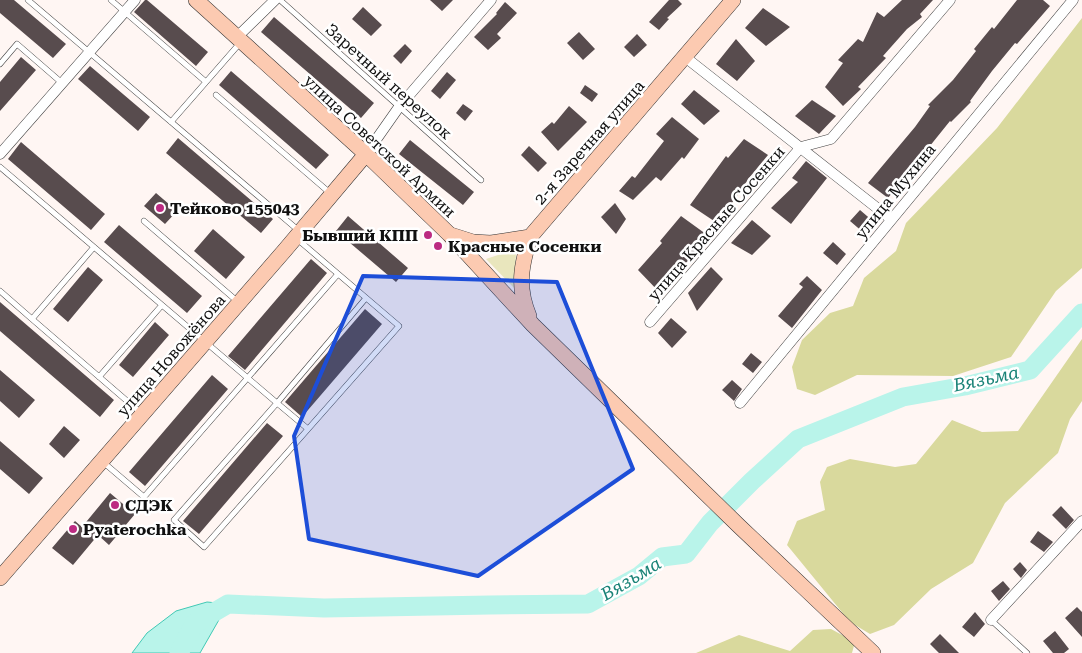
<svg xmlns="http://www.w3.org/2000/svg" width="1082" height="653" font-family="'Roboto Serif',serif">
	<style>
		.green { fill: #e9e6bd }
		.forest { fill: #d9d99d }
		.water { fill: #b9f4ea; stroke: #42c9b5 }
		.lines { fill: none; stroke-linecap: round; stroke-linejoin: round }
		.river { stroke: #b9f4ea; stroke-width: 19 }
		.building { fill: #584c4e }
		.lane-casing { stroke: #434343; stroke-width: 6 }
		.street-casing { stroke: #434343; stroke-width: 11 }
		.secondary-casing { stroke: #323232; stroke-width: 16 }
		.lane { stroke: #fff; stroke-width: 5 }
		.street { stroke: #fff; stroke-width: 10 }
		.secondary { stroke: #fccab1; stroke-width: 15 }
		.marked { fill: #1d4ed8; fill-opacity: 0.2; stroke: #1d4ed8; stroke-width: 4; stroke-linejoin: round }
		.poi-dot { fill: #bc2b82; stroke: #fff; stroke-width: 2 }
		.labels { text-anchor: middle; stroke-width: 5; stroke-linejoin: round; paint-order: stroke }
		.street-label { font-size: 16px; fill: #101010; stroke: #fff }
		.poi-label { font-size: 16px; font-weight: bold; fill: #101010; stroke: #fff; text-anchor: start }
		.water-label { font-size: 18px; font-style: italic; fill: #1a8377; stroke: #fff }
	</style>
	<rect width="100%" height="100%" fill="#fff6f3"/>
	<path class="green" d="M 516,249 L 515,289 L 486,259 Z"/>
	<path class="forest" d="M 1082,18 L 1082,268 L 1056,291 L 1011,357 L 953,376 L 857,375 L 815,395 L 797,389 L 792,367 L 802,340 L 830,313 L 853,306 L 864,278 L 896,251 L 906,223 L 997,128 Z
		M 1082,339 L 1082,401 L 1070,419 L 1058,453 L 1005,503 L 973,563 L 931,589 L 894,625 L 870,634 L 850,622 L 787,545 L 797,521 L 825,510 L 820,482 L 827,467 L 850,459 L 895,467 L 916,464 L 952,420 L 982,432 L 1018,431 Z
		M 831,629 L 855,642 L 852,653 L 696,653 L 739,635 L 790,651 L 813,630 Z"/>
	<path class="water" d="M 207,602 L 228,604 L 200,653 L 132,653 L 147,633 L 176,611 Z"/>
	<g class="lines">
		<path class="river" d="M 179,653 L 194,624 L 228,604 L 324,608 L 490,605 L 588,604 L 639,576 L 662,557 L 686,554 L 710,523 L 752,481 L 798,439 L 903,397 L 965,386 L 1030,370 L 1082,313"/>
	</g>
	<path class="building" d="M 0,0 L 14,0 L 66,44 L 53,58 L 0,13 Z
		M 145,0 L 147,0 L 208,52 L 196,66 L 134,12 Z
		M 430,0 L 453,0 L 442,11 Z
		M 669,0 L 678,0 L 682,4 L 667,18 L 669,19 L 659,30 L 649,22 Z
		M 902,0 L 933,0 L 920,14 L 922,17 L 907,29 L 883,56 L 886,58 L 858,87 L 861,89 L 843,106 L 825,87 L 843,63 L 838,60 L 858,39 L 863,42 L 877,12 L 884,17 Z
		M 1017,0 L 1043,0 L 1050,6 L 1017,44 L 1015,43 L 992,71 L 970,101 L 971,102 L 951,122 L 950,121 L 888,198 L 868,183 L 915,127 L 930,106 L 928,105 L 953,80 L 976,51 L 974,49 L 992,27 L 994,29 Z
		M 505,2 L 517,13 L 497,34 L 501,38 L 488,50 L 474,37 L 497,14 L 496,13 Z
		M 363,7 L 382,25 L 371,36 L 352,19 Z
		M 763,8 L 790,27 L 766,46 L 745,28 Z
		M 274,17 L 374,103 L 361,118 L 261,32 Z
		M 579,32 L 595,49 L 583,60 L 567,43 Z
		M 637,34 L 647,45 L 634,57 L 624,47 Z
		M 736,39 L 755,61 L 737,81 L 716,64 Z
		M 405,44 L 412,51 L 401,64 L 393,56 Z
		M 21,57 L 36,70 L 0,111 L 0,82 Z
		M 90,66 L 150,117 L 138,131 L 78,79 Z
		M 231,71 L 329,155 L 316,169 L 219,85 Z
		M 447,72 L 456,80 L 440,99 L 431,91 Z
		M 585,85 L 598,94 L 592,102 L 580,93 Z
		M 694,90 L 720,111 L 704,125 L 681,104 Z
		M 812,100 L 836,116 L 819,134 L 795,116 Z
		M 463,104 L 473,111 L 465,121 L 456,113 Z
		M 569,106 L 587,122 L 558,151 L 541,132 L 552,122 L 554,124 Z
		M 672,117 L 699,139 L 684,159 L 682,157 L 661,181 L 656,177 L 633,200 L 619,191 L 632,176 L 635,178 L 664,141 L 656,134 Z
		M 178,138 L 273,219 L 261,233 L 166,153 Z
		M 744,139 L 768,155 L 749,178 L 730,206 L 732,208 L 720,225 L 690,205 L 726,156 L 728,158 Z
		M 410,140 L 474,192 L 463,205 L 399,154 Z
		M 21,142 L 105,214 L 91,230 L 8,159 Z
		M 529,146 L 547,163 L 538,172 L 521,155 Z
		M 806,161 L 827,178 L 791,224 L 771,208 L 798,182 L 792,178 Z
		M 156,193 L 177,211 L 165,224 L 144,206 Z
		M 615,203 L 626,219 L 616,234 L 601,217 Z
		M 860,210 L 874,222 L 864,233 L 850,221 Z
		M 348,216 L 408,268 L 396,282 L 336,231 Z
		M 681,216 L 710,237 L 676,274 L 678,276 L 662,295 L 638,270 L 662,243 L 660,241 Z
		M 752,220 L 771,236 L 752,255 L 731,243 Z
		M 119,225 L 202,296 L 187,313 L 104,242 Z
		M 213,229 L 245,257 L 226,279 L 194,251 Z
		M 833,242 L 846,254 L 837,265 L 823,253 Z
		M 311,259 L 327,273 L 245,370 L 228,356 Z
		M 88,267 L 103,280 L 68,322 L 53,309 Z
		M 711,267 L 723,279 L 697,311 L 688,293 Z
		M 807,276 L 822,290 L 792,328 L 778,316 L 803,287 L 799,284 Z
		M 0,302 L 114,400 L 100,417 L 0,331 Z
		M 365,309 L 382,324 L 302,417 L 285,402 Z
		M 671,318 L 687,332 L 672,348 L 658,333 Z
		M 155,322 L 169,335 L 133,377 L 119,365 Z
		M 751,353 L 762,362 L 753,373 L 742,364 Z
		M 0,370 L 35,400 L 19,418 L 0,401 Z
		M 212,375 L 228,389 L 145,486 L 129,472 Z
		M 732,380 L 742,389 L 734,401 L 722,390 Z
		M 267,423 L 283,436 L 199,534 L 183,521 Z
		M 64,426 L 80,440 L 64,458 L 49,444 Z
		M 0,441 L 43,478 L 29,494 L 0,469 Z
		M 110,493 L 135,514 L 109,545 L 98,535 L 73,565 L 52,548 L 75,521 L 82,527 Z
		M 1061,506 L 1074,520 L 1066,529 L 1052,515 Z
		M 1038,531 L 1053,542 L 1044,552 L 1030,542 Z
		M 1020,562 L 1027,570 L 1021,578 L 1013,569 Z
		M 1003,581 L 1010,589 L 999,601 L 991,591 Z
		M 1077,607 L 1082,612 L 1082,637 L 1065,618 Z
		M 975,612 L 985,624 L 974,637 L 962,627 Z
		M 1055,631 L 1069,649 L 1064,653 L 1053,653 L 1043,641 Z
		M 940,634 L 959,653 L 939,653 L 930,644 Z"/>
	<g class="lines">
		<defs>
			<path id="lane" d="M 28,0 L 298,230
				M 111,0 L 206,82 L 240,43
				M 280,0 L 481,180
				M 0,64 L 17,44 L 62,83
				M 216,95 L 330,193
				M 171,122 L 206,82
				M 0,167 L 277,403 L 174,520 L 204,547 L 399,326 L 296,238
				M 144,221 L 237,301
				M 94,247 L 32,319 L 141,413
				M 0,291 L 32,319
				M 99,377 L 162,305
				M 308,429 L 277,403 L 366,298
				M 103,462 L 144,497 L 338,274
				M 991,620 L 1027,653"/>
			<path id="street" d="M 236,38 L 275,0
				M 685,57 L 891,219
				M 0,154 L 135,0
				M 366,154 L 399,107 L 491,0
				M 650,322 L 801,147 L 831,139 L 950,0
				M 740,403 L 1073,0
				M 991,620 L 1082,521"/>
			<path id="secondary" d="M 196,0 L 366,154 L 449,234 L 533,325 L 739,526 L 873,653
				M 451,235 L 473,242 L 491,243 L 530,237
				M 529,316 C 517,287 521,266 530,237 L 733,0
				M 0,578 L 285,250 L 366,154"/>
		</defs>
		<use href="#lane" class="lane-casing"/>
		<use href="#street" class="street-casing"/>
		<use href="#secondary" class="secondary-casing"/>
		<use href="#lane" class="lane"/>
		<use href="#street" class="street"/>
		<use href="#secondary" class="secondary"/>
	</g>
	<path class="marked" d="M 363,276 L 557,282 L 633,469 L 478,576 L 309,539 L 294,436 Z"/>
	<g class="poi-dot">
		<circle cx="160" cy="208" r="5"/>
		<circle cx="428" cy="235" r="5"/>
		<circle cx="438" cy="246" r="5"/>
		<circle cx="115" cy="505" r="5"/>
		<circle cx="73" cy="529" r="5"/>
	</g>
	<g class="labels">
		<g class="street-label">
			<text transform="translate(389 81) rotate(42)" y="6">Заречный переулок</text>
			<text transform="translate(589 142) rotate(-49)" y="6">2-я Заречная улица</text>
			<text transform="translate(380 146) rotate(43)" y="6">улица Советской Армии</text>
			<text transform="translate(895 191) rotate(-51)" y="6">улица Мухина</text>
			<text transform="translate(716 223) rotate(-49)" y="6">улица Красные Сосенки</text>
			<text transform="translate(171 355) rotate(-49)" y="6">улица Новожёнова</text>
		</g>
		<g class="poi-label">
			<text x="170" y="214">Тейково 155043</text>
			<text x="418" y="241" text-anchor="end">Бывший КПП</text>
			<text x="448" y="252">Красные Сосенки</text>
			<text x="125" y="511">СДЭК</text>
			<text x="83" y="535">Pyaterochka</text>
		</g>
		<g class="water-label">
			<text transform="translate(986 379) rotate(-12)" y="6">Вязьма</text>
			<text transform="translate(631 579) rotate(-31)" y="6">Вязьма</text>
		</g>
	</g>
</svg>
